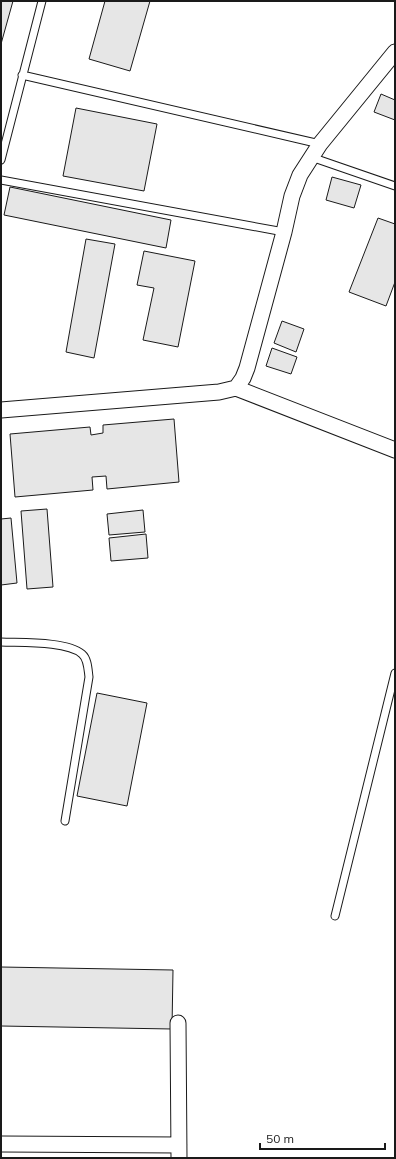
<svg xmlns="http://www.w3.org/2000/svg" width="396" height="1159" font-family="Mulish,sans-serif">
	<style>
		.building { fill: #e6e6e6; stroke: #1a1a1a }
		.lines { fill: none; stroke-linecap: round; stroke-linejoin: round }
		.service-casing { stroke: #1a1a1a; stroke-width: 9 }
		.minor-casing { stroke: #1a1a1a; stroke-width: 17 }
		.service { stroke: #fff; stroke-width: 7 }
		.minor { stroke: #fff; stroke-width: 15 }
	</style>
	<rect width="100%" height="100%" fill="#fff"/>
	<path class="building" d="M 1,1 L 13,1 L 1,44 Z
		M 105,1 L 150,1 L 130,71 L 89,59 Z
		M 381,94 L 395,100 L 395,120 L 374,112 Z
		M 76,108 L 157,124 L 144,191 L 63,176 Z
		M 332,177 L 361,185 L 354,208 L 326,200 Z
		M 10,187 L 171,220 L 166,248 L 4,215 Z
		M 378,218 L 395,224 L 395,282 L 386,306 L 349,292 Z
		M 86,239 L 115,244 L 94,358 L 66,352 Z
		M 144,251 L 195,261 L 178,347 L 143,340 L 154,288 L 137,285 Z
		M 282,321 L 304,329 L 296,352 L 274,343 Z
		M 272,348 L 297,357 L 291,374 L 266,366 Z
		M 174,419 L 179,482 L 107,489 L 106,476 L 92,477 L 93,490 L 15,497 L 10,434 L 90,427 L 91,435 L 103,433 L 103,425 Z
		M 47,509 L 53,587 L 27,589 L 21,511 Z
		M 143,510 L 145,532 L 109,535 L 107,514 Z
		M 11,518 L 17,583 L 1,585 L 1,519 Z
		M 146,534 L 148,558 L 111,561 L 109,538 Z
		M 97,693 L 147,703 L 127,806 L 77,796 Z
		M 1,967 L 173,970 L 172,1029 L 1,1026 Z"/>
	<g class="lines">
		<defs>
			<path id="service" d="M 22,75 L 320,144
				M 311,157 L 395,186
				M 1,160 L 42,1
				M 1,180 L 284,232
				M 1,642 C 21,643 67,641 82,654 C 88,659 88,670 89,677 L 65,821
				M 335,916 L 395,673"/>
			<path id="minor" d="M 236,388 L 395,450
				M 1,410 L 219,392 L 236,388 L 243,378 L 247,368 L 284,232 L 292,196 L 300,175 L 320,144 L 395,52
				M 178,1023 L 179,1158
				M 1,1144 L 179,1145"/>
		</defs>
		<use href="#service" class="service-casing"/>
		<use href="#minor" class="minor-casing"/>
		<use href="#service" class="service"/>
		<use href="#minor" class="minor"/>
	</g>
	<rect width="396" height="1159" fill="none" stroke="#1a1a1a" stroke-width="4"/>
	<path d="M260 1143v6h125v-6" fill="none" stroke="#1a1a1a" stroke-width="2"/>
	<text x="266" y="1143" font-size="12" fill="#1a1a1a" stroke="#ffffff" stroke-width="3" paint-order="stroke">50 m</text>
</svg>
